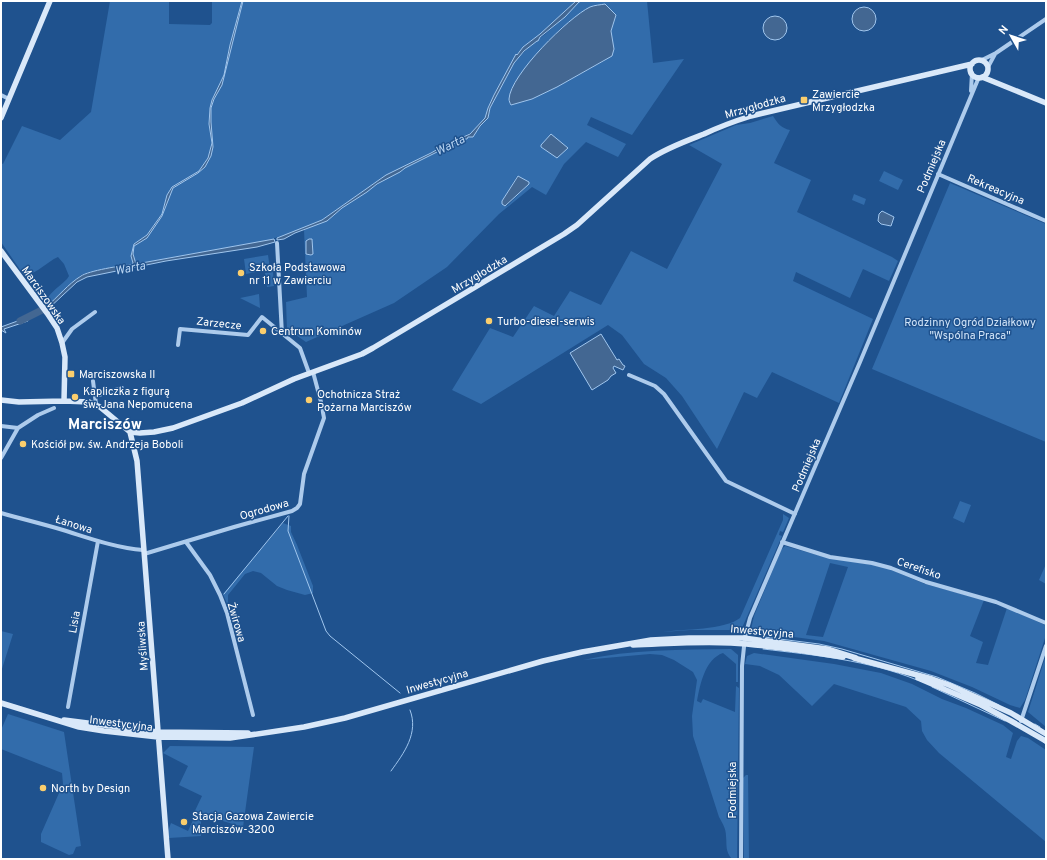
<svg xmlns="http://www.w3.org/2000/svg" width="1047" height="860" font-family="Overpass,sans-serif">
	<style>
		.green { fill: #326cab; fill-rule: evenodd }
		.water { fill: #436792; stroke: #a0c6ee }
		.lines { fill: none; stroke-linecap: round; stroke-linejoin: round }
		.stream { stroke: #a0c6ee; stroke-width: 1 }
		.river { stroke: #436792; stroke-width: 7 }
		.street { stroke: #adcbec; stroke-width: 4 }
		.secondary { stroke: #d9e8f9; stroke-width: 5.5 }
		.poi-dot { fill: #fbce6d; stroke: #1f528e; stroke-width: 1.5 }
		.labels { text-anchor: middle; stroke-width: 3; stroke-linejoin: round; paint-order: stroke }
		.poi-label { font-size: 11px; fill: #fff; stroke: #1f528e; text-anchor: start }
		.street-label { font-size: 11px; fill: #fff; stroke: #1f528e }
		.park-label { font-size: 11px; fill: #d2e5f9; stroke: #1f528e }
		.water-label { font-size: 12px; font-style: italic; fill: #b9d5f3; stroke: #1f528e }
		.district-label { font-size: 15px; font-weight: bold; fill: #fff; stroke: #1f528e }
	</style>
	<rect width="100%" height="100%" fill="#1f528e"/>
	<path class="green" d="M 110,1 L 169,1 L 169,24 L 210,25 L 212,23 L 212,1 L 242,1 L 230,45 L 224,75 L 212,100 L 210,108 L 209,124 L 212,143 L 208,158 L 199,171 L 172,187 L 167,195 L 162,214 L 147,235 L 134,244 L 131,256 L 133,263 L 132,265 L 90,272 L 81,275 L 46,307 L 44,306 C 48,293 58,288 67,279 L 69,276 L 64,264 L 58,257 C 46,262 36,276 23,274 L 1,242 L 1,163 L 3,164 L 22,126 L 60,140 L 91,112 Z
		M 243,1 L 576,1 L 540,34 L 523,47 L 514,58 L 494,95 L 488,108 L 485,118 L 472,132 L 383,177 L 322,220 L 280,237 L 274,238 L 274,239 L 135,264 L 133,254 L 134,246 L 143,240 L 162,216 L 173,187 L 198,173 L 212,152 L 213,147 L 211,122 L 211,108 L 214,99 L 222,84 Z
		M 582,1 L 647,1 L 653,63 L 684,59 L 632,135 L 591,117 L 587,125 L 626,144 L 618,157 L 586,142 L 564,164 L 546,195 L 532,187 L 499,214 L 447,267 L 394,303 L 306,342 L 287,329 L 286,302 L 307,297 L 304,230 L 327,220 L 342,208 L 364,194 L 373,187 L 405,168 L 473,134 L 488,118 L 490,108 L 515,61 L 529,47 L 544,35 L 565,17 L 579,2 ZM 584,11 L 616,15 L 611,31 L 614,49 L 604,61 L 557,87 L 532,99 L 511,105 L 544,46 L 560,29 ZM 541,147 L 568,148 L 558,157 ZM 517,176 L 529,184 L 507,206 L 502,201 Z
		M 773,116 C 778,124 781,128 790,130 L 774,163 L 811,180 L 797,212 L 892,257 L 898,261 L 889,281 L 863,269 L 850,298 L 796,272 L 793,281 L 873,319 L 839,403 L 772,372 L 757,398 L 744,392 L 717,449 L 682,396 L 666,378 L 644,364 L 622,335 L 608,325 L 481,404 L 452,390 L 490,328 L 513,337 L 534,306 L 554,316 L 570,291 L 601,305 L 631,251 L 667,269 L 722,164 L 689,145 L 736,125 L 750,123 Z
		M 884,171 L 903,180 L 898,190 L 879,181 Z
		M 950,183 L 1046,224 L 1046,442 L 872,369 Z
		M 854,194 L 866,199 L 864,205 L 852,200 Z
		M 268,255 L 270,269 L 246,274 L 244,259 Z
		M 273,272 L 274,286 L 267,287 L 265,273 Z
		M 259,294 L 260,308 L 240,298 Z
		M 960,501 L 971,505 L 964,523 L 953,518 Z
		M 783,514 L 789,518 L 783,532 L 780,531 L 779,535 L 782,536 L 742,628 L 735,630 L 690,630 L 663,632 C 683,629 725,630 740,618 L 783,520 Z
		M 283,523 L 291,526 L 291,532 L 297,545 L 313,586 L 313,593 L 305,595 L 287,590 L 277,586 L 261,573 L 253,571 L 245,574 L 228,595 L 228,606 L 223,594 Z
		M 785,546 L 828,558 L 874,565 L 889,569 L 925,584 L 984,600 L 970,636 L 983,642 L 976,663 L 988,665 L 1007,608 L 1043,624 L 1046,626 L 1046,635 L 1025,700 L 1020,708 L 1010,705 L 972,687 L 931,671 L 824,641 L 756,632 L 751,629 L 754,616 L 781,550 ZM 830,563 L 848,567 L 823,637 L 806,635 Z
		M 1046,564 L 1046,584 L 1039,580 Z
		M 1,631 L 13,634 L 1,672 Z
		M 731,649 L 738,655 L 738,682 L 736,682 L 736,664 L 723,653 C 705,659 700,685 697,701 L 701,703 L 703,699 L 735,712 L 736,686 L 739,688 L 737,859 L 732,859 C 725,851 727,846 726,836 C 726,829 723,824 719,817 L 693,736 L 692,716 L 697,680 L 693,672 L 674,660 L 662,655 L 650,654 L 583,660 C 631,649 682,650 731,649 Z
		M 754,653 L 834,664 L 881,673 L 912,684 L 942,699 L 966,708 L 1003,725 L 1013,733 L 1006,757 L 1011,759 L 1017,741 L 1021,736 L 1028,738 L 1046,750 L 1046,842 L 939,753 L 927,740 L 922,731 L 921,721 L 906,707 L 834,684 L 812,706 L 779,675 L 760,666 L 745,664 L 747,656 Z
		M 1046,655 L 1046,727 L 1028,712 Z
		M 8,714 L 64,732 L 81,846 L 76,847 L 73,854 L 69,855 L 41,842 L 41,834 L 63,784 L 62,773 L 1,749 L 1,730 Z
		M 170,746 L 254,747 L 243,827 L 206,816 L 203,817 L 201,820 L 201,836 L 169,838 L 168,831 L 171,823 L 188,831 L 194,818 L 192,817 L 202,796 L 179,785 L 188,766 L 163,753 Z
		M 746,775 L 748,775 L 749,859 L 744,859 L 743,778 Z"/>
	<path class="water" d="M 242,1 L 243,1 L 222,85 L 214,99 L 211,108 L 211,122 L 213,147 L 211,156 L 205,167 L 198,173 L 173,188 L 162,216 L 147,238 L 134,246 L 133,254 L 136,264 L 274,239 L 275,242 L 257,247 L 166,261 L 87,277 L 77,282 L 48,309 L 46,307 C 58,297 68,284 81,276 C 88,271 122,265 132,265 L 133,263 L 131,256 L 134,244 L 147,235 L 162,214 L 167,195 L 172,187 L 199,171 L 208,158 L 212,143 L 209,124 L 210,108 L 212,100 L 224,75 L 230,45 Z
		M 576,1 L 582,1 L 579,2 L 565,17 L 540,37 L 538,41 L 537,41 L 524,51 L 514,63 L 490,108 L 488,118 L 480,126 L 473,137 L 468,137 L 467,139 L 463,139 L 405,168 L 400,172 L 377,184 L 367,192 L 342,208 L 327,221 L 295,233 L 284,239 L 277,240 L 277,238 L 322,220 L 386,175 L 431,153 L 445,145 L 470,134 L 485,118 L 488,108 L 494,95 L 516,54 L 517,55 L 523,47 L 540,34 Z
		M 605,4 L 616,15 L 611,31 L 614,49 L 612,56 L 557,87 L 532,99 L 511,105 C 510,103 509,101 509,99 C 510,75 569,17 590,7 C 595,5 600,5 605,4 Z
		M852 19a12 12 0 1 1 24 0a12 12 0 1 1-24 0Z
		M763 28a12 12 0 1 1 24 0a12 12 0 1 1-24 0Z
		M 551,134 L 568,148 L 557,158 L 541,147 L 541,145 Z
		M 518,176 L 529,182 L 529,184 L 505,206 L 502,204 L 502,201 Z
		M 882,211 L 894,217 L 891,226 L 881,224 L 878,221 L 879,214 Z
		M 309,239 L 312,239 L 313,254 L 311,255 L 306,254 L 306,241 Z
		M 26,316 L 28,321 L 4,329 L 6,333 L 1,330 L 1,327 L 23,319 Z
		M 601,334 L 617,360 L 619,359 L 623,365 L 625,366 L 623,370 L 614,366 L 613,368 L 616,373 L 611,376 L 608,380 L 592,390 L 570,353 Z"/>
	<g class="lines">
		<path class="stream" d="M 289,516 L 288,531 L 326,631 L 330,636 L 400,693
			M 224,594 L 288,516
			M 764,637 L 819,644 L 842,649 L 937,677 L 975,693 L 999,705
			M 763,649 C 814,655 868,660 917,680
			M 932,687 L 1005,721
			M 1035,724 L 1040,727
			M 1043,742 L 1046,744
			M 391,771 C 404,753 419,733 410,710"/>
		<path class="river" d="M 20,321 L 50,306"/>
		<path class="street" d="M 982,60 L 996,53 L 1046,19
			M 988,67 L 995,54
			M 971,91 L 972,73
			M 1,95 L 9,99
			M 938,174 L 1046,221
			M 277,243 L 282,334
			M 62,343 L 72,329 L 95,312
			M 178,345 L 180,329 L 248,335 L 262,317 L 300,348 L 309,373
			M 629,375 L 655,386 L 664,394 L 726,481 L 795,514
			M 93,381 L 96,404
			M 95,396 L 122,388
			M 1,426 L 18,428
			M 1,458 L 18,428 L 38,415 L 54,408
			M 1,513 C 22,519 43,524 63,530 C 89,538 116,548 143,550
			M 186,542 L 210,575 L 220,595 L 227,613 L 253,715
			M 782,542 L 830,557 L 872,563 L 891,568 L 926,582 L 996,602 L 1046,623
			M 144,554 L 234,527 L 292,511 L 297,508 L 300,504 L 304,474 L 324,418 L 321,402 L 313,372
			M 68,707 L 98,541
			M 1021,721 L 1046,646
			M 741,859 L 742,666 L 745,637 L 750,618 L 860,362 L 979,77"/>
		<path class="secondary" d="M970 69a9 9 0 1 1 18 0a9 9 0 1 1-18 0Z
			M 982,77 L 1046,103
			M 1,118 L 50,1
			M 1,251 L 47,313 L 57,328 L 62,343 L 65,357 L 64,401
			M 1,400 L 19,402 L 64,401 L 89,402 L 100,407 L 130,432 L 140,433 L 154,432 L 173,428 L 242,403 L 294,379 L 362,354 L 373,348 L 564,234 L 577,225 L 650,159 C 666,148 686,141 704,134 C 719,127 735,121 751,116 L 972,64
			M 130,432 L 137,461 L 168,859
			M 633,645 C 665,644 698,641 731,643 C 768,645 806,651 843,657
			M 854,658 L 932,679 L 949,685 L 1011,713 L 1046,734
			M 918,678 L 981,705 L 1011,721 L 1046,741
			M 1,703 L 79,727 L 104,731 L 158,737 L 230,738 L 304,727 L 345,718 L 543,661 L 582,652 L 651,640 L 689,638 L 744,638 L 827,649 L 856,658
			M 64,720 L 158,732 L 248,733"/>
	</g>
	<g class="poi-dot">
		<rect x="800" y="96" width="8" height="8" rx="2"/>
		<circle cx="241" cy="273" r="4"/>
		<circle cx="489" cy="321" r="4"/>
		<circle cx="263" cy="331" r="4"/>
		<rect x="67" y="370" width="8" height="8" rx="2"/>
		<circle cx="75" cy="397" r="4"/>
		<circle cx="309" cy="400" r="4"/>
		<circle cx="23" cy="444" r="4"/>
		<circle cx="43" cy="788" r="4"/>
		<circle cx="184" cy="822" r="4"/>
	</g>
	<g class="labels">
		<g class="poi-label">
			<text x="812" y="98">Zawiercie<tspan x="812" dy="13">Mrzygłodzka</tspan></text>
			<text x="249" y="271">Szkoła Podstawowa<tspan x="249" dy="13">nr 11 w Zawierciu</tspan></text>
			<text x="497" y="325">Turbo-diesel-serwis</text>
			<text x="271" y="335">Centrum Kominów</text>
			<text x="79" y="378">Marciszowska II</text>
			<text x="83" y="395">Kapliczka z figurą<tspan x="83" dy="13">św. Jana Nepomucena</tspan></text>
			<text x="317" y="398">Ochotnicza Straż<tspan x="317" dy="13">Pożarna Marciszów</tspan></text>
			<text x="31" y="448">Kościół pw. św. Andrzeja Boboli</text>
			<text x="51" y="792">North by Design</text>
			<text x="192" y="820">Stacja Gazowa Zawiercie<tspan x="192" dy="13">Marciszów-3200</tspan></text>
		</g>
		<g class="street-label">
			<text transform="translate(755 106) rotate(-16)" y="4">Mrzygłodzka</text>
			<text transform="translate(931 166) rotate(-67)" y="4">Podmiejska</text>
			<text transform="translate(996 189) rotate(23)" y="4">Rekreacyjna</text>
			<text transform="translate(479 274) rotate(-31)" y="4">Mrzygłodzka</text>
			<text transform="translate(44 295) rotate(55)" y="4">Marciszowska</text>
			<text transform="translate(219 323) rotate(6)" y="4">Zarzecze</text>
			<text transform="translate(806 465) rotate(-67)" y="4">Podmiejska</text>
			<text transform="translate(264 509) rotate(-16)" y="4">Ogrodowa</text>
			<text transform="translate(74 524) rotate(17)" y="4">Łanowa</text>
			<text transform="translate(919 568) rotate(19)" y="4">Cerefisko</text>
			<text transform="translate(74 622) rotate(-80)" y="4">Lisia</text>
			<text transform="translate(237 622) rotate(74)" y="4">Żwirowa</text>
			<text transform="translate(762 631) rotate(5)" y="4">Inwestycyjna</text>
			<text transform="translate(142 646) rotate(-94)" y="4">Myśliwska</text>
			<text transform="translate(437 681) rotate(-16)" y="4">Inwestycyjna</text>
			<text transform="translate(121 723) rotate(7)" y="4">Inwestycyjna</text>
			<text transform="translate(732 790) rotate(-90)" y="4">Podmiejska</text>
		</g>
		<g class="park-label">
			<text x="970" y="326">Rodzinny Ogród Działkowy<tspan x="970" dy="13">"Wspólna Praca"</tspan></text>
		</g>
		<g class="water-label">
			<text transform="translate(450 145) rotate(-27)" y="4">Warta</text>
			<text transform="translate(130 268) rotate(-11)" y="4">Warta</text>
		</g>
		<g class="district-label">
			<text x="105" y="429">Marciszów</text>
		</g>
	</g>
	<rect width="1047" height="860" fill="none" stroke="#ffffff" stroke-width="4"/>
	<g transform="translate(1011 36) rotate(309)" stroke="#1f528e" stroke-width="3" paint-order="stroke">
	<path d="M0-3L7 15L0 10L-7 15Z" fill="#ffffff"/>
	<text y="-6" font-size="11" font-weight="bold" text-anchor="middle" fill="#ffffff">N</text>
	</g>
</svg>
